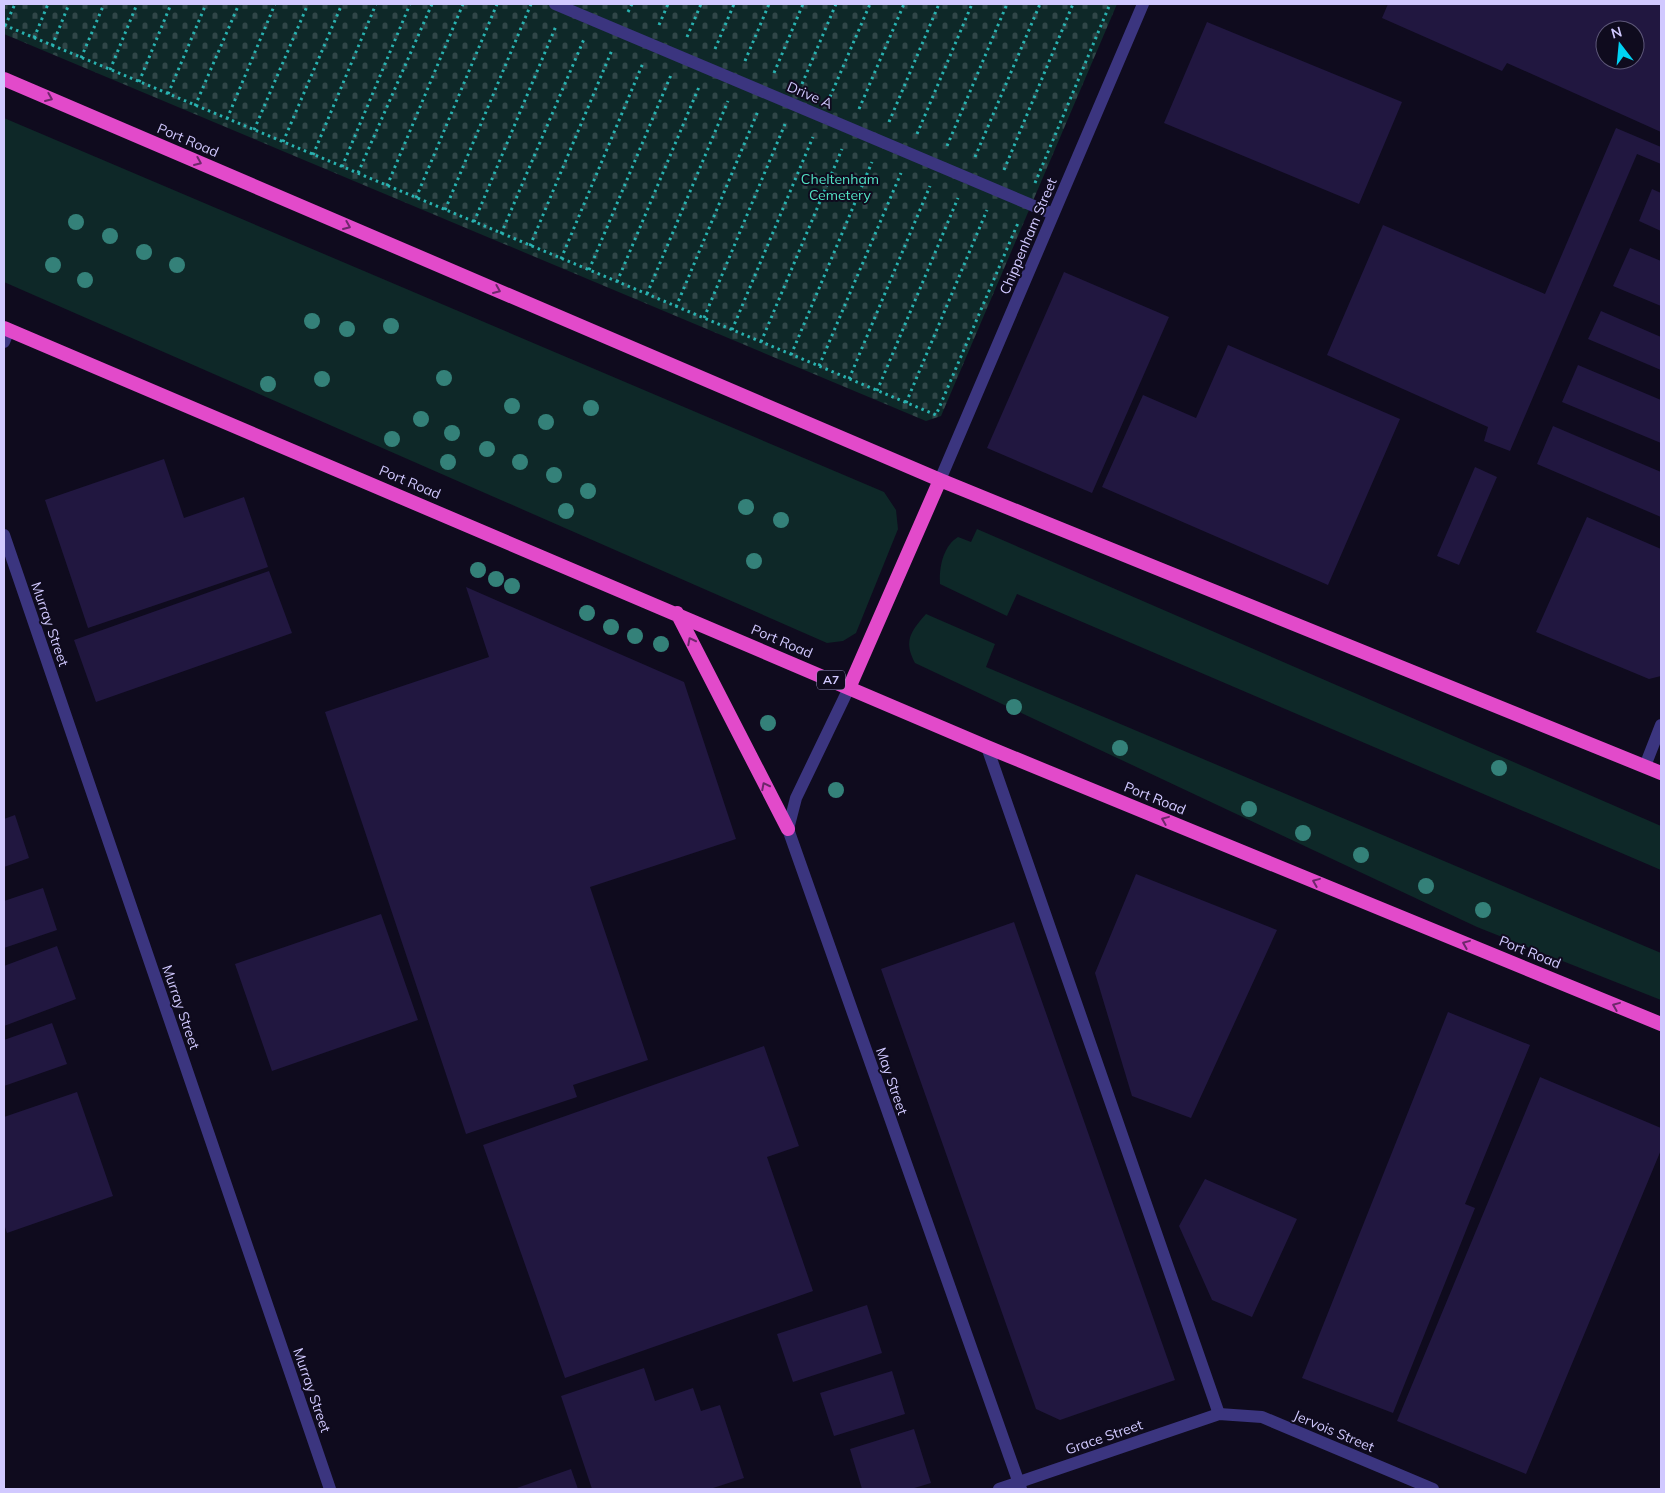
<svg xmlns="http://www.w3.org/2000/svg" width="1665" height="1493" font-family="Mulish,sans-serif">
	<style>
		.grass { fill: #0e2828 }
		.cemetery { fill: url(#cemetery-stones) }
		.building { fill: #211740; fill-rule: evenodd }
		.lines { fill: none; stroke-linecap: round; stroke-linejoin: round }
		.path { stroke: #29b2b0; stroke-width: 3; stroke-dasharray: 2.5 4; stroke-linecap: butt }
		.service { stroke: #3b357f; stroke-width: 12 }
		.minor { stroke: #3b357f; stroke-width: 12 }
		.trunk { stroke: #e24aca; stroke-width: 14 }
		.tree { fill: #348179 }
		.oneway { stroke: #6e276b }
		.labels { text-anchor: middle; stroke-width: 4; stroke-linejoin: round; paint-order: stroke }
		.shield { fill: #0f0b1e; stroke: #9790bc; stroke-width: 1 }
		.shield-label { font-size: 12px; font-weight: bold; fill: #d1c9ff }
		.street-label { font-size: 14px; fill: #d1c9ff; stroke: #0f0b1e }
		.park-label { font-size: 14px; fill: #52e2c4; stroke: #0f0b1e }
	</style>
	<defs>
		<pattern id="cemetery-stones" width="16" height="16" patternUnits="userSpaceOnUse" patternTransform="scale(1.25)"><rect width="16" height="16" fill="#0e2828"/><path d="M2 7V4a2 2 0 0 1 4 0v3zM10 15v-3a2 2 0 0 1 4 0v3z" fill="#304648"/></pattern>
	</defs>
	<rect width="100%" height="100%" fill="#0f0b1e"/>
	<path class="grass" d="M 4,118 L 884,492 L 896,510 L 898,529 L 856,633 L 843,641 L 827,643 L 4,282 Z
		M 977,529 L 1661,826 L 1661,870 L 1017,594 L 1007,616 L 940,584 C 939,568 943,546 958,537 L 971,542 Z
		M 926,614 L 995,644 L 986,667 L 1661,953 L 1661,1000 L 1477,927 L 915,663 C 903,641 911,631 926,614 Z"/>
	<path class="cemetery" d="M 4,4 L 1117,4 L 941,416 L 926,421 L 4,34 Z"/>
	<path class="building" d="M 1388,4 L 1661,4 L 1661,132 L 1507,63 L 1502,71 L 1382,18 ZM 1605,30 L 1635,30 L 1635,60 L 1605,60 Z
		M 1207,22 L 1402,102 L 1359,204 L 1164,123 Z
		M 1616,128 L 1661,147 L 1661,164 L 1637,154 L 1510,451 L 1484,441 L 1488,427 L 1327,355 L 1383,225 L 1545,294 Z
		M 1652,189 L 1661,193 L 1661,231 L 1639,221 Z
		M 1630,248 L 1661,261 L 1661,306 L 1613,286 Z
		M 1064,272 L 1169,317 L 1092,493 L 987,448 Z
		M 1601,311 L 1661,337 L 1661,370 L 1588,339 Z
		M 1228,345 L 1400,419 L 1328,585 L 1102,487 L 1143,395 L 1196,418 Z
		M 1578,365 L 1661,400 L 1661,443 L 1562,402 Z
		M 1553,426 L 1661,472 L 1661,517 L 1537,464 Z
		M 164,459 L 184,518 L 244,497 L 268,567 L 88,628 L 45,500 Z
		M 1475,467 L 1497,477 L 1459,565 L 1437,556 Z
		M 1587,517 L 1661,549 L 1661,676 L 1649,679 L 1536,632 Z
		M 269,571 L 292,633 L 96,702 L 74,640 Z
		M 466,587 L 684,682 L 736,839 L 590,887 L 648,1060 L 573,1085 L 577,1097 L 466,1134 L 325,712 L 489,657 Z
		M 15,815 L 29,858 L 4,867 L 4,819 Z
		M 1136,874 L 1277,930 L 1191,1118 L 1132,1096 L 1095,973 Z
		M 43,888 L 57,930 L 4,948 L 4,901 Z
		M 381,914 L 418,1020 L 272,1071 L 235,964 Z
		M 1014,922 L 1175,1380 L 1060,1420 L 1036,1409 L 881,969 Z
		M 57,946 L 76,999 L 4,1026 L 4,966 Z
		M 1448,1012 L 1530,1045 L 1465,1204 L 1475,1208 L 1393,1413 L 1302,1378 Z
		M 52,1023 L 67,1064 L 4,1086 L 4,1040 Z
		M 764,1046 L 799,1146 L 767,1157 L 813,1291 L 565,1378 L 483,1145 Z
		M 1540,1077 L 1661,1128 L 1661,1150 L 1526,1474 L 1397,1421 Z
		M 77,1092 L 113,1196 L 7,1233 L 4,1224 L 4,1117 Z
		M 1205,1179 L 1297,1219 L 1252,1317 L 1212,1300 L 1179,1226 Z
		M 867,1305 L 882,1353 L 793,1382 L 777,1334 Z
		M 644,1368 L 655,1401 L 693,1388 L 701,1411 L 720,1405 L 744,1478 L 710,1489 L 592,1489 L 561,1396 Z
		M 892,1371 L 905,1414 L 834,1436 L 820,1393 Z
		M 914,1429 L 931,1483 L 911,1489 L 862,1489 L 850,1449 Z
		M 571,1469 L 578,1489 L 514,1489 Z"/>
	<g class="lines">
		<path class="path" d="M 628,12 L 632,4
			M 4,25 L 936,415 L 1018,223
			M 659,25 L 668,4
			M 5,26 L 15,4
			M 687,37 L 701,4
			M 34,38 L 48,4
			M 52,46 L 69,4
			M 715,49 L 734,4
			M 81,58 L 104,4
			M 745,61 L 769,4
			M 110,70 L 137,4
			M 774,73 L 803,4
			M 139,82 L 171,4
			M 802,84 L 836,4
			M 168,94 L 206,4
			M 830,97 L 870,4
			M 195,106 L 239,4
			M 859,109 L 904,4
			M 227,119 L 275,4
			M 889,122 L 939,4
			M 254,130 L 308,4
			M 917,134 L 972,4
			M 283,142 L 342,4
			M 947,146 L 1007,4
			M 313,155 L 376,4
			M 975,157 L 1040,4
			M 342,167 L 410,4
			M 1004,170 L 1073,4
			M 358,173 L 432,4
			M 1035,183 L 1110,4
			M 387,186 L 463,4
			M 416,198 L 497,4
			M 445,210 L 531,4
			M 474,222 L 556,26
			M 501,234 L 584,39
			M 530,246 L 612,50
			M 561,259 L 643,63
			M 589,270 L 671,75
			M 617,282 L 699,87
			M 647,294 L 728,101
			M 676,307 L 758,111
			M 704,318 L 785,124
			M 732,330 L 813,137
			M 761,342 L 842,149
			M 791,355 L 872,162
			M 819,366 L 901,173
			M 849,379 L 930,186
			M 877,391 L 958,198
			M 906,403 L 987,210"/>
		<path class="service" d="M 555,4 L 1053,214
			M 987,747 L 1219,1414
			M 1645,766 L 1661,725"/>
		<path class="minor" d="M 4,342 L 9,330
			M 940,480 L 1143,4
			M 4,535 L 330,1489
			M 849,688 L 796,798 L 788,829 L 1021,1489
			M 999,1489 L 1219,1414 L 1262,1417 L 1433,1489"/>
		<path class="trunk" d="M 4,79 L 940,480 L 1661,773
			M 4,328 L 987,747 L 1661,1024
			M 677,613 L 788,829
			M 849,688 L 940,480"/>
	</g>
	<g class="tree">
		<circle cx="76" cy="222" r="8"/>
		<circle cx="110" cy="236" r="8"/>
		<circle cx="144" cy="252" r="8"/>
		<circle cx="53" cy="265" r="8"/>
		<circle cx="177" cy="265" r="8"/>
		<circle cx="85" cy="280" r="8"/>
		<circle cx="312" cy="321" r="8"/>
		<circle cx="391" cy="326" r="8"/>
		<circle cx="347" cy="329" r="8"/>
		<circle cx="444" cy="378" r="8"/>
		<circle cx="322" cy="379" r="8"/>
		<circle cx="268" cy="384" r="8"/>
		<circle cx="512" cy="406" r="8"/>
		<circle cx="591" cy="408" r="8"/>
		<circle cx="421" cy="419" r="8"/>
		<circle cx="546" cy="422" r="8"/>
		<circle cx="452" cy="433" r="8"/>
		<circle cx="392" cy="439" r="8"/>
		<circle cx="487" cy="449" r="8"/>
		<circle cx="448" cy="462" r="8"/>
		<circle cx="520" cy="462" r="8"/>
		<circle cx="554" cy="475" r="8"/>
		<circle cx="588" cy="491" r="8"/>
		<circle cx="746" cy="507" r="8"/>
		<circle cx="566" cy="511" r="8"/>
		<circle cx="781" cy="520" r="8"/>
		<circle cx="754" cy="561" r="8"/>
		<circle cx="478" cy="570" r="8"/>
		<circle cx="496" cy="579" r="8"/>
		<circle cx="512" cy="586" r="8"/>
		<circle cx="587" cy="613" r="8"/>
		<circle cx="611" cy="627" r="8"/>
		<circle cx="635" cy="636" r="8"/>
		<circle cx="661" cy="644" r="8"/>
		<circle cx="1014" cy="707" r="8"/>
		<circle cx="768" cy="723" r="8"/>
		<circle cx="1120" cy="748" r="8"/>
		<circle cx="1499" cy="768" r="8"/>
		<circle cx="836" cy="790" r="8"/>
		<circle cx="1249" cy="809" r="8"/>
		<circle cx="1303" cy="833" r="8"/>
		<circle cx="1361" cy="855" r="8"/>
		<circle cx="1426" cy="886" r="8"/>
		<circle cx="1483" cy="910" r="8"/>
	</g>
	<defs><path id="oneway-chevron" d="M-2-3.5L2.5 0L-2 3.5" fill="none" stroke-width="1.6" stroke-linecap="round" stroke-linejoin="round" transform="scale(1.25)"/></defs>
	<g class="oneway">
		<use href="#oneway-chevron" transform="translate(49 98) rotate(23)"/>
		<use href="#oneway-chevron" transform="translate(198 162) rotate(23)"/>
		<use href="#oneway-chevron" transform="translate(347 226) rotate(23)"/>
		<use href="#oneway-chevron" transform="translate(497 290) rotate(23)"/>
		<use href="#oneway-chevron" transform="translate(691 641) rotate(-117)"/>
		<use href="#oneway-chevron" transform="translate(765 786) rotate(-117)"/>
		<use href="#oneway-chevron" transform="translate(1165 820) rotate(-158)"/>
		<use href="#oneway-chevron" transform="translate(1316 882) rotate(-158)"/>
		<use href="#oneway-chevron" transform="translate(1466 944) rotate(-158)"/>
		<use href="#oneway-chevron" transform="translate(1616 1006) rotate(-158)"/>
	</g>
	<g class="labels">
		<rect class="shield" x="817" y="670.5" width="28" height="19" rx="4"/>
		<g class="shield-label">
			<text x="831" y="684">A7</text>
		</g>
		<g class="street-label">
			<text transform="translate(810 95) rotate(23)" y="5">Drive A</text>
			<text transform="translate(188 140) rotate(23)" y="5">Port Road</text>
			<text transform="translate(1028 236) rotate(-67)" y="5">Chippenham Street</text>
			<text transform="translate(410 482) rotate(23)" y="5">Port Road</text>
			<text transform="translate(50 624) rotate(71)" y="5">Murray Street</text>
			<text transform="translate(782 641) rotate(23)" y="5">Port Road</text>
			<text transform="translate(1155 798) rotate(22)" y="5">Port Road</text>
			<text transform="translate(1530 952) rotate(22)" y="5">Port Road</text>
			<text transform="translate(181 1007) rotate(71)" y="5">Murray Street</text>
			<text transform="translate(892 1081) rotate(71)" y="5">May Street</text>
			<text transform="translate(312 1390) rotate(71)" y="5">Murray Street</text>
			<text transform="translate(1334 1431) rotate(23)" y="5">Jervois Street</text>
			<text transform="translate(1104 1437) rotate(-19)" y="5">Grace Street</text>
		</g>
		<g class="park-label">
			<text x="840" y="184">Cheltenham<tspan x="840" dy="16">Cemetery</tspan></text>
		</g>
	</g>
	<rect width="1665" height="1493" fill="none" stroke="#d1c9ff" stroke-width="10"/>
	<g transform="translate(1620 45) rotate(344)"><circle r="24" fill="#0f0b1e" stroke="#5d5778"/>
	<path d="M0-4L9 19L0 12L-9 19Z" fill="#00d2f4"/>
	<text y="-8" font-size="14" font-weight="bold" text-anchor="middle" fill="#d1c9ff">N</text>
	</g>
</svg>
